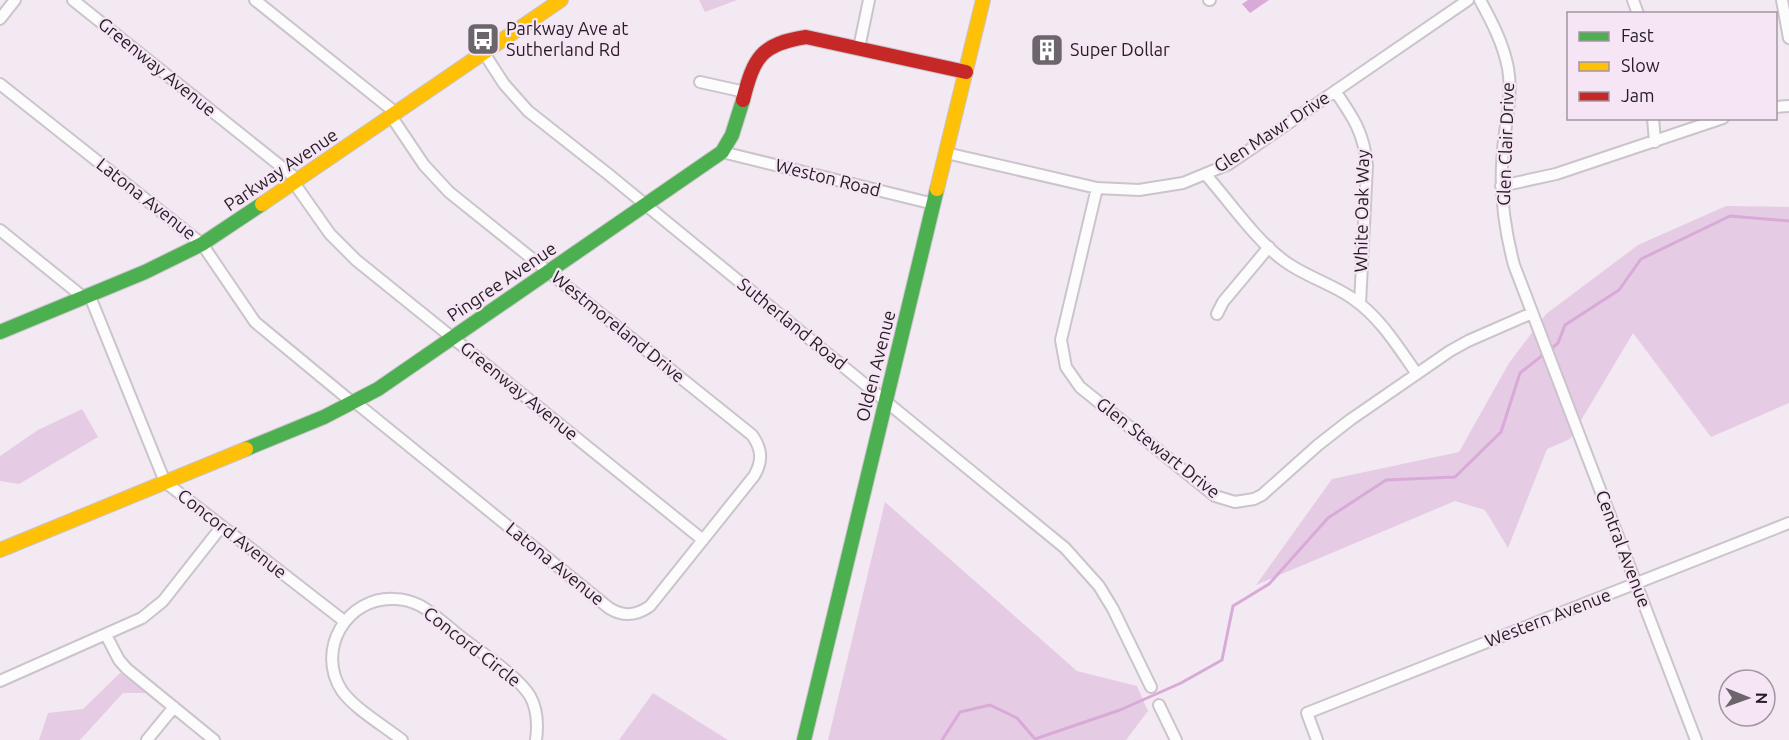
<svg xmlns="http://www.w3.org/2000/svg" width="1789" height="740" font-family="Ubuntu,sans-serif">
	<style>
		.green { fill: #e6cbe5 }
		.water { fill: #d9aad8 }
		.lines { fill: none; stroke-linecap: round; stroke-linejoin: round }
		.stream { stroke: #d9aad8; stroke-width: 3 }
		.street-casing { stroke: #cbc4cb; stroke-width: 14 }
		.fast-casing { stroke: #cbc4cb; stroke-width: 16 }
		.slow-casing { stroke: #cbc4cb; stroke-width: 16 }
		.jam-casing { stroke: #cbc4cb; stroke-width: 16 }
		.street { stroke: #fdfcfd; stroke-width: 10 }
		.fast { stroke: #4caf50; stroke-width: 14 }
		.slow { stroke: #ffc107; stroke-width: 14 }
		.jam { stroke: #c62828; stroke-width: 14 }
		.labels { text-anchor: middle; stroke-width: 4.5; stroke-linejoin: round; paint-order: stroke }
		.poi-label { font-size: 18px; fill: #241e24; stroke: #f6e5f5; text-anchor: start }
		.street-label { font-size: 18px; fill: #241e24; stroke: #f6e5f5 }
	</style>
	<rect width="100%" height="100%" fill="#f2e9f2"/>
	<path class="green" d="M 699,0 L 737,0 L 705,12 Z
		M 1726,206 L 1789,207 L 1789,403 L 1711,437 L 1633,333 L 1570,439 L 1547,449 L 1508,548 L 1485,510 L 1455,501 L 1256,585 L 1332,479 L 1459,452 L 1509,363 L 1546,314 L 1638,245 Z
		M 82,409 L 98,437 L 19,484 L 0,481 L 0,456 L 38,430 Z
		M 885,502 L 1077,671 L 1137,686 L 1148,711 L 1126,740 L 828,740 Z
		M 120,673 L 148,693 L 123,693 L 80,740 L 39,740 L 48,713 L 83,709 Z
		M 653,693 L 728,740 L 619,740 Z"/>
	<path class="water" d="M 1248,0 L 1269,0 L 1250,13 L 1242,4 Z"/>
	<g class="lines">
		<path class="stream" d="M 942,740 L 960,712 L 990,705 L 1017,718 L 1035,739 L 1120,710 L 1181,683 L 1222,660 L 1233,606 L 1269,584 L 1328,518 L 1386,480 L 1455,477 L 1501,432 L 1520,373 L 1558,343 L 1565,325 L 1619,290 L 1641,259 L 1730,216 L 1789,221"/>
		<defs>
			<path id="street" d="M 73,0 L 298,180
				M 255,0 L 396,113
				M 1209,0 L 1210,0
				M 1480,0 C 1492,22 1503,43 1508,68 C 1513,96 1505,123 1503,151 C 1499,190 1504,227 1514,265 L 1696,740
				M 1633,0 L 1638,14
				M 1782,0 L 1789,38
				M 0,19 L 15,0
				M 859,48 L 869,0
				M 484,53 L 504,84 L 528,111 L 608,174 L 1065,548 L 1099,586 L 1113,609 L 1151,687
				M 700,82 L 745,92
				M 0,84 L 202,244 L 255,322 L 353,403
				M 1335,91 C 1353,117 1364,133 1367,165 L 1360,304
				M 1776,107 L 1789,106
				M 1653,118 L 1655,142
				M 722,152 L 934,204
				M 946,153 L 1097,188 L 1139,190 L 1183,183 L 1229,164 L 1468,0
				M 1206,175 C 1230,202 1254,238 1283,260 C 1304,276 1330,283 1352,298 C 1380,317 1398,347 1417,374
				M 294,183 L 330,234 L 356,260 L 703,540
				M 1501,186 L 1556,174 L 1723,118
				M 1097,188 L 1061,340 L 1066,367 L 1080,387 L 1215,496 L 1235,502 L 1254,499 L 1262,495 L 1318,445 L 1350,420 L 1450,351 L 1468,341 L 1532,313
				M 0,230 L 83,297
				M 89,294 L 165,482 L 344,621
				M 1217,314 L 1223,302 L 1269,247
				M 355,402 L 609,608 C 623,617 636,616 650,606 L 754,476 C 763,461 762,449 752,435 L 449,192 L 424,165 L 391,116
				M 106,635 L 119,660 L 127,669 L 214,740
				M 0,681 L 142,618 L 163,601 L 222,526
				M 1159,705 L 1176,740
				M 147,740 L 174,707
				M 402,740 C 384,726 355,709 342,691 C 315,650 347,596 395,599 C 404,599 413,602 421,606 C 435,614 448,627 461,637 C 480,652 518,676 530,696 C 538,710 538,725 536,740
				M 1317,740 L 1307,713 L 1789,523"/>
			<path id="fast" d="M 0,332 L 145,272 L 202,244 L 262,204
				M 246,449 L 324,417 L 378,389 L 722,152 L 732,135 L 743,100
				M 804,740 L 937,189"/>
			<path id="slow" d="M 937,189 L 983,0
				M 262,204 L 561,0
				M 0,550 L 246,449"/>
			<path id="jam" d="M 743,100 C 754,57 761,44 806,37 L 966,72"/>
		</defs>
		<use href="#street" class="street-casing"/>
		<use href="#fast" class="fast-casing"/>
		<use href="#slow" class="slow-casing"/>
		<use href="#jam" class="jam-casing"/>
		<use href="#street" class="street"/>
		<use href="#fast" class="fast"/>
		<use href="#slow" class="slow"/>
		<use href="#jam" class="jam"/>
	</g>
	<defs>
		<symbol id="bus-square" viewBox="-11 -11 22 22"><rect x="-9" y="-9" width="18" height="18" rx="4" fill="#6c656c" stroke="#f6e5f5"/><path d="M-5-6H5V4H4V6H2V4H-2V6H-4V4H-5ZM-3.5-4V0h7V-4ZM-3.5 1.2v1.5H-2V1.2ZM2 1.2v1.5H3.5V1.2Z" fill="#fff"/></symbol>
		<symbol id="building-square" viewBox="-11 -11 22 22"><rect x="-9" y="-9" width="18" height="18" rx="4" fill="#6c656c" stroke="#f6e5f5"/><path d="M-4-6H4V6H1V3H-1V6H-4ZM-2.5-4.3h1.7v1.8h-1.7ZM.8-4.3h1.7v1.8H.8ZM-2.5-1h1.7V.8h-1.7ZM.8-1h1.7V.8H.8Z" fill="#fff"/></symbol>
	</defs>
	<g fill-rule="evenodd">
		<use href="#bus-square" x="464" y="20" width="38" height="38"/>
		<use href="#building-square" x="1028" y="31" width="38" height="38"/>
	</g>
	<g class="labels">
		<g class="poi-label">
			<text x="506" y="35">Parkway Ave at<tspan x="506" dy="21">Sutherland Rd</tspan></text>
			<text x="1070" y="56">Super Dollar</text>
		</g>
		<g class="street-label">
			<text transform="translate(157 67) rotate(39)" y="6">Greenway Avenue</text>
			<text transform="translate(1272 132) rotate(-33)" y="6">Glen Mawr Drive</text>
			<text transform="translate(1506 144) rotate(-88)" y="6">Glen Clair Drive</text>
			<text transform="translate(281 170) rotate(-34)" y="6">Parkway Avenue</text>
			<text transform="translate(828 178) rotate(14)" y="6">Weston Road</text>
			<text transform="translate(146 199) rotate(38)" y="6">Latona Avenue</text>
			<text transform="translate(1362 211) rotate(-89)" y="6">White Oak Way</text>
			<text transform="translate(502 282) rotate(-34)" y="6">Pingree Avenue</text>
			<text transform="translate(792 324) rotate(39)" y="6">Sutherland Road</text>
			<text transform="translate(618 327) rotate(39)" y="6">Westmoreland Drive</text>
			<text transform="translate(876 366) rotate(-76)" y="6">Olden Avenue</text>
			<text transform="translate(519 391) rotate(39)" y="6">Greenway Avenue</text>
			<text transform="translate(1158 448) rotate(38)" y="6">Glen Stewart Drive</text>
			<text transform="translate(232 534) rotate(38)" y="6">Concord Avenue</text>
			<text transform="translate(1623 549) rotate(69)" y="6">Central Avenue</text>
			<text transform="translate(555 564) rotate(39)" y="6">Latona Avenue</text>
			<text transform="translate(1548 618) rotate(-21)" y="6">Western Avenue</text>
			<text transform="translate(472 647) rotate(38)" y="6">Concord Circle</text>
		</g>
	</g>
	<rect x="1567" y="12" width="210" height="108" fill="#f6e5f5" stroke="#a295a1" stroke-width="1.5"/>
	<rect x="1579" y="32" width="30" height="9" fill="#4caf50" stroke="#a295a1" stroke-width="1.5"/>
	<text x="1621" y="42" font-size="18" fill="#241e24">Fast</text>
	<rect x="1579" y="62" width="30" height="9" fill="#ffc107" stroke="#a295a1" stroke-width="1.5"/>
	<text x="1621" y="72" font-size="18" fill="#241e24">Slow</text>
	<rect x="1579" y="92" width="30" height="9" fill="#c62828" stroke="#a295a1" stroke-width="1.5"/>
	<text x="1621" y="102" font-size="18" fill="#241e24">Jam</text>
	<g transform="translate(1747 698) rotate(91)"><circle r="28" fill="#f6e5f5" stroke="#a295a1" stroke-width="1.5"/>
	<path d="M0-4.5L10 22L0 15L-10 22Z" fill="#6c656c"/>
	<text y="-9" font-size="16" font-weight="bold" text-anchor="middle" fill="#241e24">N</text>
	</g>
</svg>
